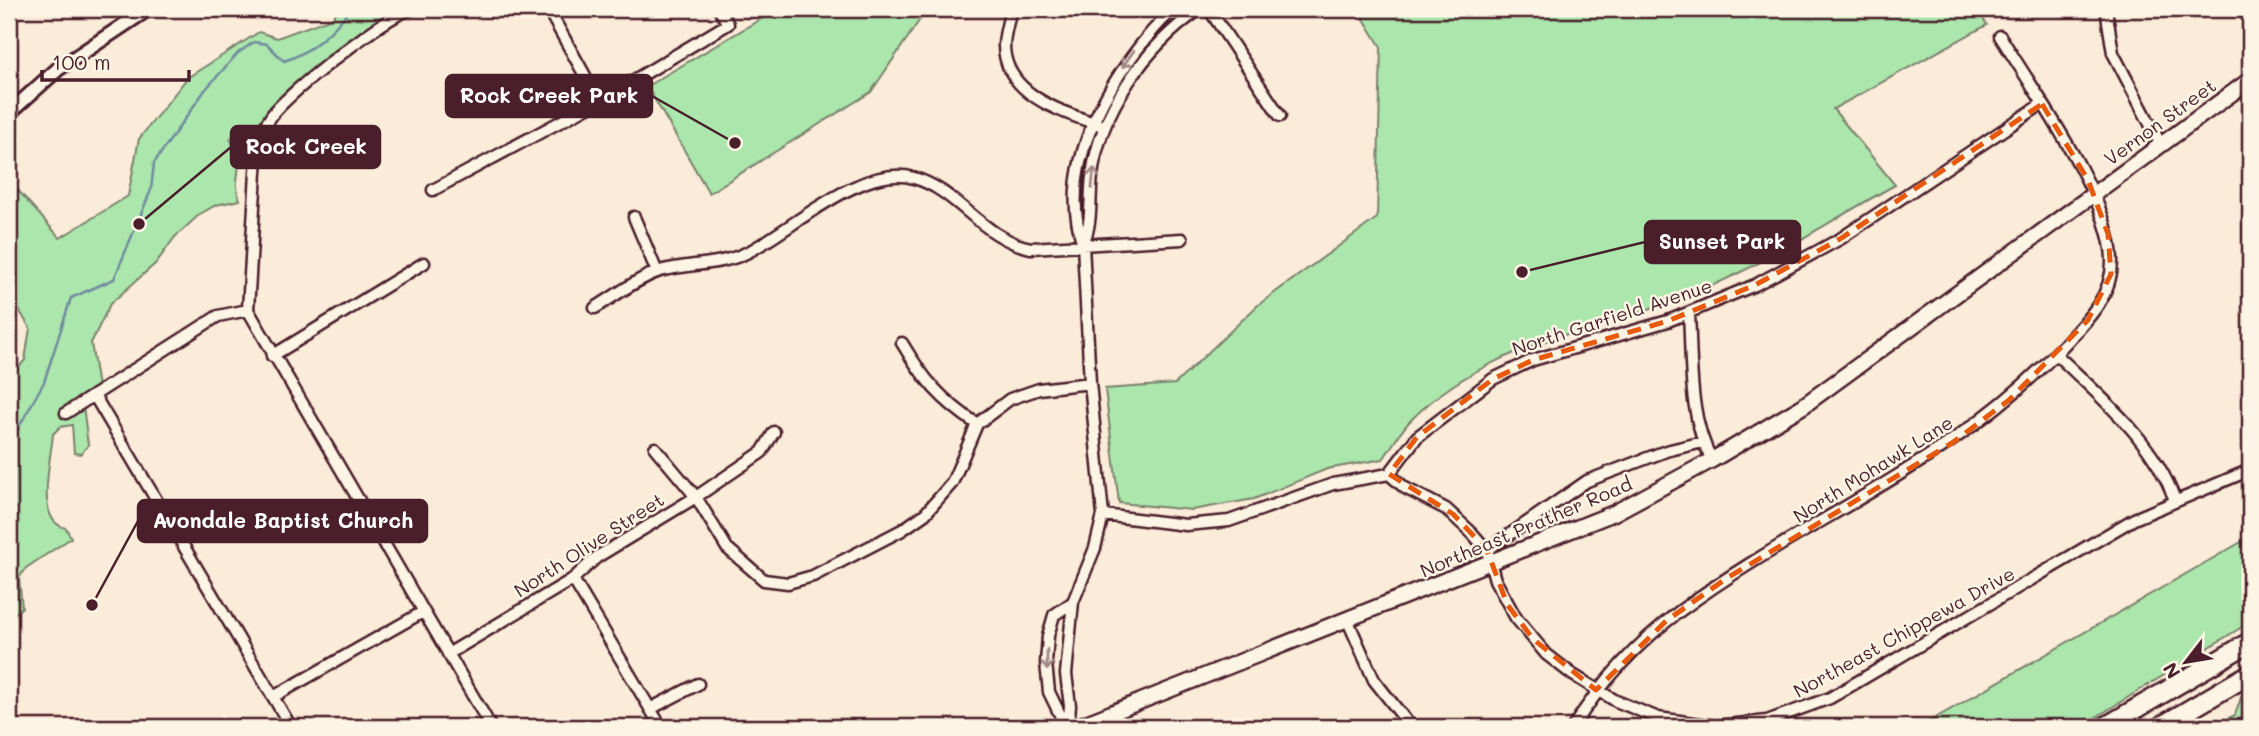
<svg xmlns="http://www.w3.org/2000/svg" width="2259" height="736" font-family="Mali,sans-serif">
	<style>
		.green { fill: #abe6ac; stroke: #7a826c; stroke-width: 2 }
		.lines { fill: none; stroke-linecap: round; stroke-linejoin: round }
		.stream { stroke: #708c9e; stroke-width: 2.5 }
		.minor-casing { stroke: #4a1f2b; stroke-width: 15 }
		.tertiary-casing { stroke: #4a1f2b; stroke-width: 18 }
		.secondary-casing { stroke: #4a1f2b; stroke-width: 19 }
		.motorway-casing { stroke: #4a1f2b; stroke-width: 23 }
		.minor { stroke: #fcf5e5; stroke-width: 10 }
		.tertiary { stroke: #fcf5e5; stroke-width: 12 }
		.secondary { stroke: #fcf5e5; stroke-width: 14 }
		.motorway { stroke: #fcf5e5; stroke-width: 18 }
		.oneway { stroke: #a38a88 }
		.marked { fill: none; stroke: #e8590c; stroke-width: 5; stroke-dasharray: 14 9; stroke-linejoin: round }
		.labels { text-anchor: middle; stroke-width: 5; stroke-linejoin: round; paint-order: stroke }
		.street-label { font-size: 19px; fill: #4a1f2b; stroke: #fcf5e5 }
		.leader { fill: none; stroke: #4a1f2b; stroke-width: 2.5 }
		.callout-dot { fill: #4a1f2b; stroke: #fcf5e5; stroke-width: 2.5 }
		.callout { fill: #4a1f2b; stroke: #4a1f2b; stroke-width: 2.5 }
		.callout-label { font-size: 21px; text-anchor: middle; font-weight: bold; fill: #fff }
	</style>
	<rect width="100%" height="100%" fill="#fbebd9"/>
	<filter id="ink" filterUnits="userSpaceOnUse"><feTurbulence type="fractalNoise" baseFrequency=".0143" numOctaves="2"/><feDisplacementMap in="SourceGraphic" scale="14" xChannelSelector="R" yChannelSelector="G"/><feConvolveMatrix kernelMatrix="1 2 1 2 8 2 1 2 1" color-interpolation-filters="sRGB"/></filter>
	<g filter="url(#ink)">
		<path class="green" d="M 339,9 L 401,9 L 283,95 L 266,113 L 253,138 L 235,134 L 230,139 C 249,167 230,174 240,200 L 216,205 L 200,214 L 175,237 L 156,263 L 110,304 L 91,343 L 98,387 L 82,398 L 88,445 L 81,454 L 74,453 L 72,425 L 60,427 L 53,434 C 51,459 34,522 66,528 L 71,538 L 26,568 L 19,578 L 22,607 L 9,619 L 9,378 L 25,360 L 30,328 L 16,305 L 9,241 L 9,180 L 60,238 L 128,196 L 139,139 L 187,78 L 259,32 L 277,38 L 332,18 Z
			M 778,9 L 927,9 L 871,92 L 709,193 L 647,86 Z
			M 1358,9 L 1977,9 L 1987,25 L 1833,109 L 1895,185 C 1831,220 1771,261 1704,289 C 1604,331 1490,339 1411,420 C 1400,431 1392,447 1383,459 L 1327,469 L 1254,499 L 1192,510 L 1119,503 L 1105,389 L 1175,384 L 1258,305 L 1377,218 L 1381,47 Z
			M 2250,537 L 2250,622 L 2080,727 L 1920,727 Z
			M 2250,690 L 2250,727 L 2211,727 L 2235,715 L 2242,695 Z"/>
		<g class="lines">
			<path class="stream" d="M 9,577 L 14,565 L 15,434 L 44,382 L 71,298 L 114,279 L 151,190 L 154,163 L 205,90 L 238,53 L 254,42 L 267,44 L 284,61 C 310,53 334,31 350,9"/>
			<defs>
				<path id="minor" d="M 411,9 C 384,17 291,91 272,115 C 263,127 259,140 257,155 L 248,310 L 491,727
					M 548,9 L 599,101
					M 1209,9 L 1280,116
					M 2106,9 L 2113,53 L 2161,145
					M 1010,13 C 1008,23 1004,35 1004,46 C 1005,95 1062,112 1100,125
					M 433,190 L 599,101 L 728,24 L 719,9
					M 2250,213 L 2250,239
					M 634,217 L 657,272
					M 1083,244 C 1093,221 1089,201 1092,176 C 1100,110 1146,46 1200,9
					M 595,308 C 615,296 638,278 660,271 C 689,263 721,266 748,252 C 793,229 862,163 914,178 C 958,190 982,239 1031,248 L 1182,239
					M 1689,314 C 1692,362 1688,416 1712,460
					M 902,343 C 924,380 941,400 977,424
					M 2056,354 C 2102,399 2152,438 2175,500
					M 272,356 L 424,263
					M 94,395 L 291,727
					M 66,413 L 218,316 L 248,310
					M 655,448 L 696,497 L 727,548 L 764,580 L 788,583 L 813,576 L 902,530 L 925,514 L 952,483 L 977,424 L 1010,399 L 1039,389 L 1090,383
					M 1389,474 L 1405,488 L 1446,509 L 1472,533 L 1487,550 L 1495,580 L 1516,618 L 1546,654 L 1573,675 L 1616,701 L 1658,718 L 1716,726 L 1767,721 L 1830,698 L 2134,519 L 2250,470
					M 1103,515 L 1186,525 L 1229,521 L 1333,484 L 1389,474 L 1417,437 L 1493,379 L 1533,360 L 1668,321 L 1755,285 L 1840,239 L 2042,104
					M 1487,550 L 1587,481 L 1666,451 L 1703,442
					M 573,579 L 661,727
					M 1348,621 L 1374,680 L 1411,727
					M 448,654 L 573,579 L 597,557 L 696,497 L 762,452 L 774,432
					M 273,697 L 423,612
					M 650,709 L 698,684
					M 1107,715 L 1124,727
					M 1066,727 L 1049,692 L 1046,663 L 1048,636 L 1054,615 L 1073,602
					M 1068,727 L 1070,706 L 1066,674 L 1073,602 L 1095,548 L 1103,515 L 1090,383 L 1083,244 C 1054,162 1117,64 1173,9
					M 1573,727 C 1601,683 1637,643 1680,611 C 1807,517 1952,465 2062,347 C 2084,323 2112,298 2112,262 C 2113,202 2033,89 2000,36"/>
				<path id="tertiary" d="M 9,113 L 58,69 L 148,9"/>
				<path id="secondary" d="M 1076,727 L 1614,513 L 1712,460 L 1803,406 L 2250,80"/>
				<path id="motorway" d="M 2105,727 L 2250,642
					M 2160,727 L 2250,674"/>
			</defs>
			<use href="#minor" class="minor-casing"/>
			<use href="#tertiary" class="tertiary-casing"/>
			<use href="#secondary" class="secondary-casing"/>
			<use href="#motorway" class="motorway-casing"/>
			<use href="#minor" class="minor"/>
			<use href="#tertiary" class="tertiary"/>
			<use href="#secondary" class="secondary"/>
			<use href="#motorway" class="motorway"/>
		</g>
		<defs><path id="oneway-shaft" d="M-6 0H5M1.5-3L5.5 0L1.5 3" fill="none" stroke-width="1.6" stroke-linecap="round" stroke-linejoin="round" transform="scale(1.75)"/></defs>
		<g class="oneway">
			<use href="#oneway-shaft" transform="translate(1128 59) rotate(125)"/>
			<use href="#oneway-shaft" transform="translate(1093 178) rotate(-84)"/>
			<use href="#oneway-shaft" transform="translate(1047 660) rotate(90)"/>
		</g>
	</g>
	<path class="marked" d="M 2042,104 L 2088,180 L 2108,234 L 2111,274 L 2088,320 L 2009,400 L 1952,443 L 1727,578 L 1666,621 L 1596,690 L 1533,639 L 1507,604 L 1487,550 L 1453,514 L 1389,474 L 1417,437 L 1493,379 L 1533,360 L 1668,321 L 1755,285 L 1840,239 Z"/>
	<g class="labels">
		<g class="street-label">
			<text transform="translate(2160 122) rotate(-36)" y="7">Vernon Street</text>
			<text transform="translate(1612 317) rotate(-18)" y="7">North Garfield Avenue</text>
			<text transform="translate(1873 469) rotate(-32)" y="7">North Mohawk Lane</text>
			<text transform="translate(1526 527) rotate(-23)" y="7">Northeast Prather Road</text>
			<text transform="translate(589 545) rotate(-33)" y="7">North Olive Street</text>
			<text transform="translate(1904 632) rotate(-29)" y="7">Northeast Chippewa Drive</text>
		</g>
	</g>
	<path class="leader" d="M735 143L652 96M139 224L231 147M1522 272L1645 242M92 605L138 521"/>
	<g class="callout-dot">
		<circle cx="735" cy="143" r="7"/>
		<circle cx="139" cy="224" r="7"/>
		<circle cx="1522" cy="272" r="7"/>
		<circle cx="92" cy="605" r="7"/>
	</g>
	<g class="callout">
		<rect x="446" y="75" width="206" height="42" rx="7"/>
		<rect x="231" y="126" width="149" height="42" rx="7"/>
		<rect x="1645" y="221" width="155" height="42" rx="7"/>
		<rect x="138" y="500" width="289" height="42" rx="7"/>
	</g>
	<g class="callout-label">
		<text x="549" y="103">Rock Creek Park</text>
		<text x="306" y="154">Rock Creek</text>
		<text x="1722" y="249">Sunset Park</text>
		<text x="283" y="528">Avondale Baptist Church</text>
	</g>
	<rect width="2259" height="736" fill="none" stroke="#fcf5e5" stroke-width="35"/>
	<rect x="18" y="18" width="2224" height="701" fill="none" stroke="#4a1f2b" stroke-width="2.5" filter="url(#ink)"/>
	<g transform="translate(2186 662) rotate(239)" stroke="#fcf5e5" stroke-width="5" paint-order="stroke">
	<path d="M0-5L12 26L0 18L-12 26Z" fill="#4a1f2b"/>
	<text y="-10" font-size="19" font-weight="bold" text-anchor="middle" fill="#4a1f2b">N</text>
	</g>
	<path d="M42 70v10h147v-10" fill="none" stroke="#4a1f2b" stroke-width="3.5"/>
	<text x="52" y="70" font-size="21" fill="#4a1f2b" stroke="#fcf5e5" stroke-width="5" paint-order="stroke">100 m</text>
</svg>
